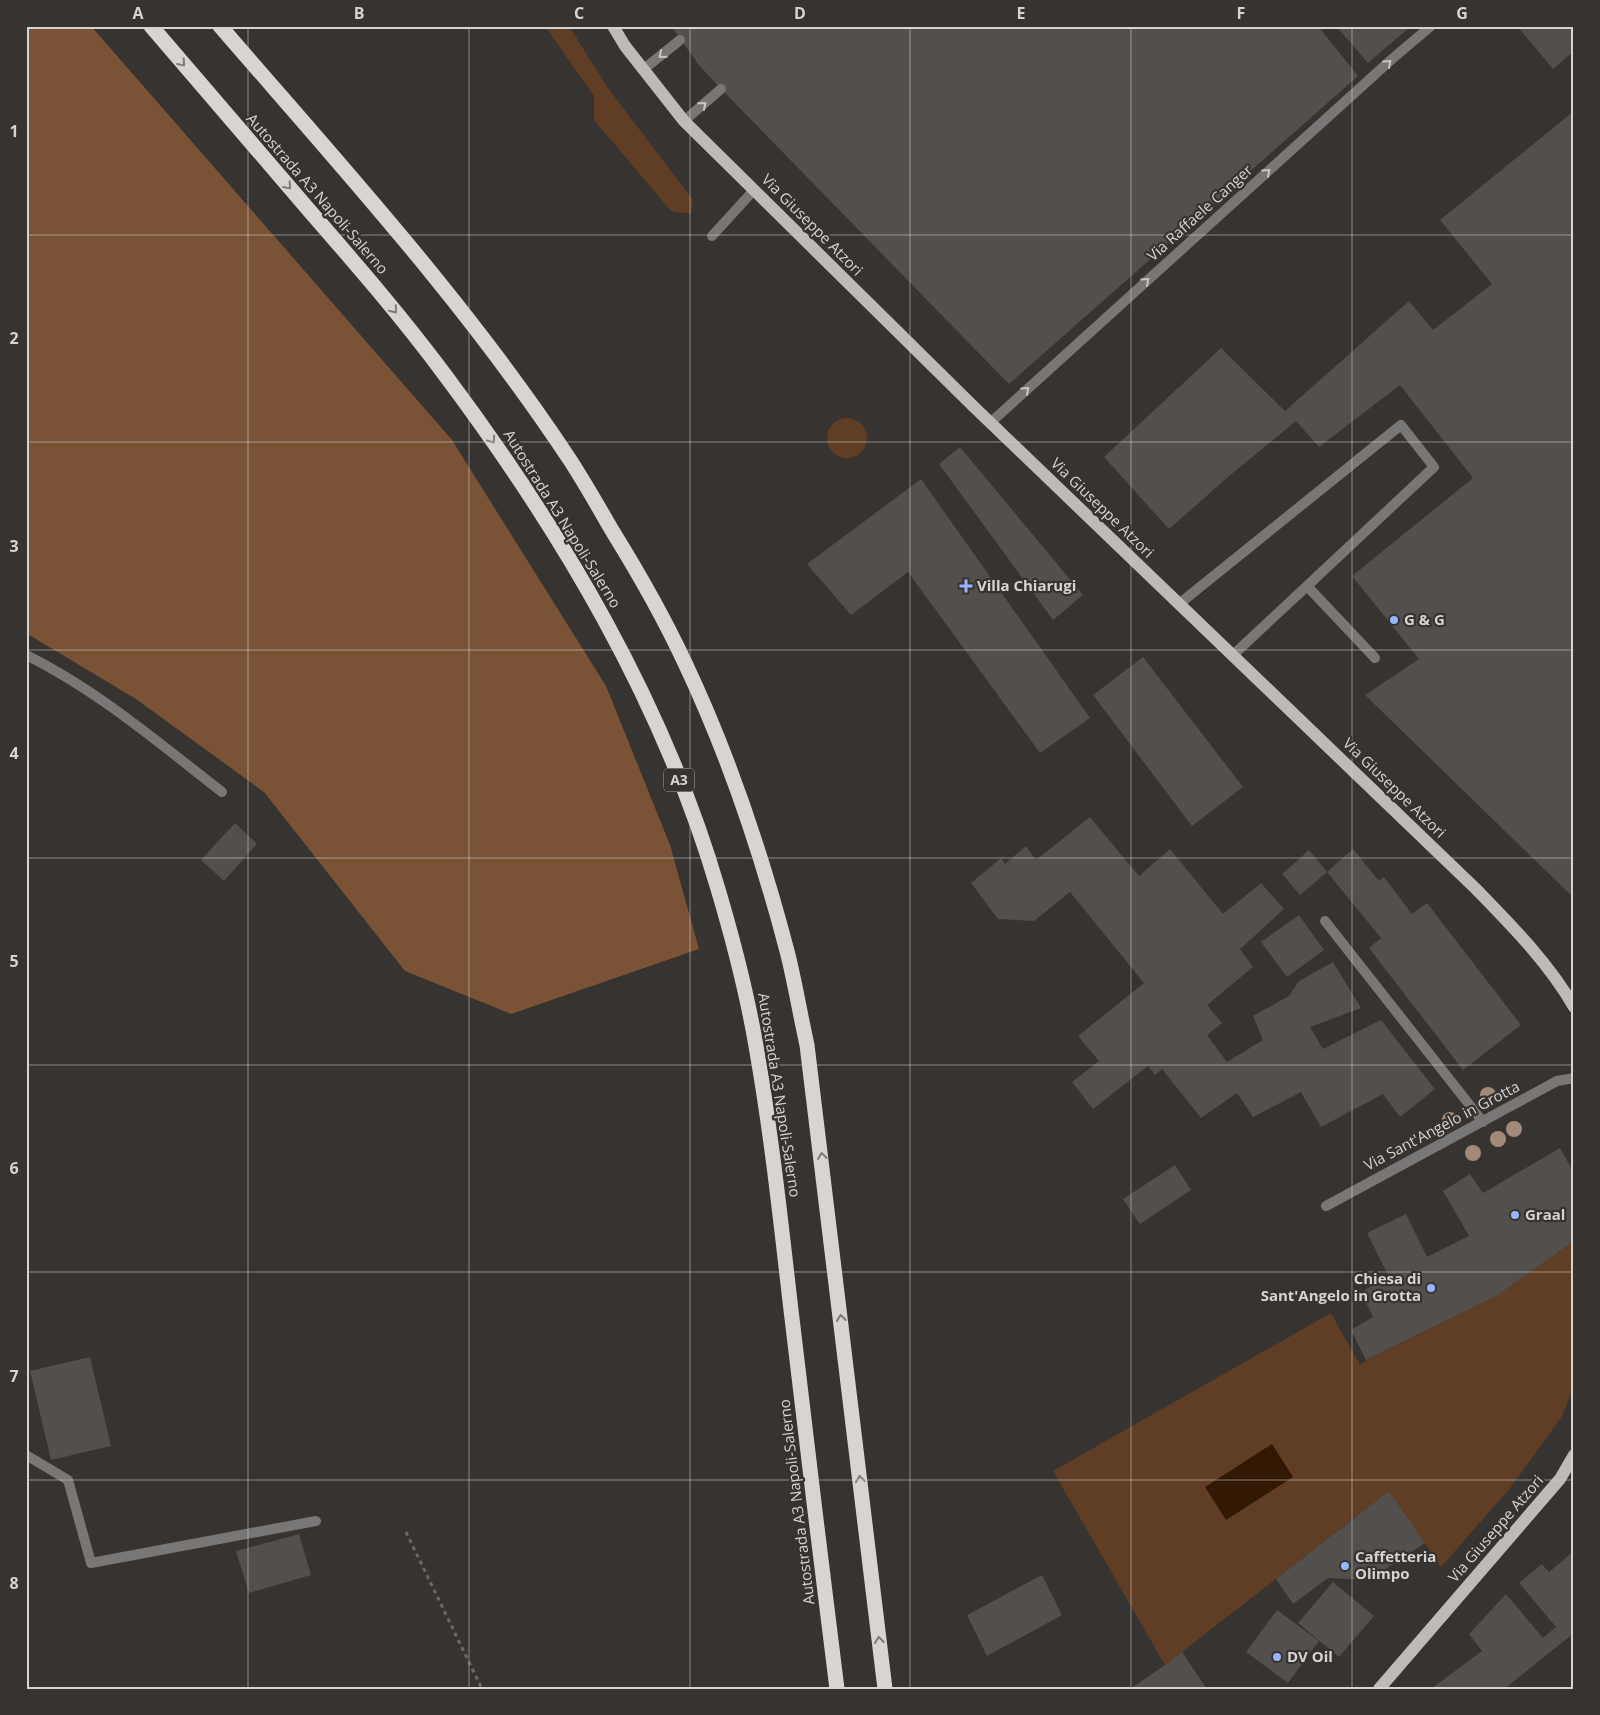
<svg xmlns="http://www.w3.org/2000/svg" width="1600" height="1715" font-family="'Open Sans',sans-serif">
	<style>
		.green { fill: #603e25 }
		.forest { fill: #7a5336 }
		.water { fill: #331803 }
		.building { fill: #534f4d }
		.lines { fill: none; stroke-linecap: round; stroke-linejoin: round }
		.path { stroke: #6b6866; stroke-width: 3; stroke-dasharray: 4 4; stroke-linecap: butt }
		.service { stroke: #797776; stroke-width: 10 }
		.minor { stroke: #797776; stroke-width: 10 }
		.primary { stroke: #bdbab7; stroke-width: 12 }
		.motorway { stroke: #d8d4d1; stroke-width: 15 }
		.tree { fill: #a28a7a }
		.oneway { stroke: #c8c6c5 }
		.oneway2 { stroke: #7f7b79 }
		.grid { fill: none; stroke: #d6d4d3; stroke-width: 1; stroke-opacity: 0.55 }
		.poi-dot { fill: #97b6fd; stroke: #363331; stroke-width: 2 }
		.labels { text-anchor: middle; stroke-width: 4.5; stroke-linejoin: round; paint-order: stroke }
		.shield { fill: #363331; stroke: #a6a4a2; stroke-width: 1 }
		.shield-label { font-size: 14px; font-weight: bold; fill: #d6d4d3 }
		.street-label { font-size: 15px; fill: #d6d4d3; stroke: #363331 }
		.poi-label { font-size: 15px; font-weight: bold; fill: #d6d4d3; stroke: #363331; text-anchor: start }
		.neatline { fill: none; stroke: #d6d4d3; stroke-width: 2 }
		.grid-label { font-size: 16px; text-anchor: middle; font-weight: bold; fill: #d6d4d3 }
	</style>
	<rect width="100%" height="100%" fill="#363331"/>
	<path class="green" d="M 545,26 L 569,26 L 608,88 L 693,200 L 691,214 L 671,211 L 594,120 L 594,96 Z
		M827 438a20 20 0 1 1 40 0a20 20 0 1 1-40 0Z
		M 1574,1241 L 1574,1386 L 1562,1416 L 1511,1487 L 1441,1567 L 1389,1491 L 1165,1665 L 1053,1471 L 1331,1313 L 1360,1365 L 1366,1360 L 1498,1295 Z"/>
	<path class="forest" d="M 26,26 L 91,26 L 452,440 L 606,686 L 670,845 L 699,949 L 511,1014 L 405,971 L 264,792 L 136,699 L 26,633 Z"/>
	<path class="water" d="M 1272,1444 L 1293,1477 L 1226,1520 L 1205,1487 Z"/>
	<path class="building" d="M 671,26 L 1318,26 L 1358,76 L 1009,384 L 721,89 L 698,64 Z
		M 1336,26 L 1411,26 L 1368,63 Z
		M 1517,26 L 1569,26 L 1574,32 L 1574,51 L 1553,69 Z
		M 1574,111 L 1574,898 L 1365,695 L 1419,659 L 1352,576 L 1473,478 L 1400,385 L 1319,447 L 1296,421 L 1228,477 L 1169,529 L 1104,457 L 1221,348 L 1285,411 L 1409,301 L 1433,330 L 1492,284 L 1440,220 Z
		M 960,447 L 1083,595 L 1053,620 L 939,464 Z
		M 921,479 L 1090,718 L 1040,753 L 908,572 L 851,615 L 807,564 Z
		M 1143,657 L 1243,787 L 1192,826 L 1093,695 Z
		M 1090,817 L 1139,876 L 1170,849 L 1223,914 L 1261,883 L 1284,909 L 1240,949 L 1253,967 L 1207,1005 L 1222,1023 L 1207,1035 L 1227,1062 L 1263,1040 L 1253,1016 L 1289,996 L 1299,981 L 1333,962 L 1361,1008 L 1310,1027 L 1323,1049 L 1381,1020 L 1435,1089 L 1400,1117 L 1383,1094 L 1321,1127 L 1301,1092 L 1253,1117 L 1237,1093 L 1201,1118 L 1162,1069 L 1155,1075 L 1148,1066 L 1093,1109 L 1072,1082 L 1099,1061 L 1078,1036 L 1144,983 L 1070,892 L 1034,921 L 998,919 L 971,883 L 1001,858 L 1005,864 L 1026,846 L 1036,860 Z
		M 235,823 L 257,844 L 224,881 L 201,860 Z
		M 1353,849 L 1379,881 L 1384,877 L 1412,914 L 1427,903 L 1521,1025 L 1463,1070 L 1369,948 L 1381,938 L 1327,872 Z
		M 1309,850 L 1327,872 L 1300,895 L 1282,874 Z
		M 1299,915 L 1324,950 L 1287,977 L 1261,942 Z
		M 1560,1148 L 1574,1173 L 1574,1241 L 1498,1295 L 1366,1360 L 1351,1330 L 1373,1317 L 1361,1292 L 1389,1277 L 1367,1233 L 1406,1214 L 1427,1257 L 1469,1236 L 1443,1191 L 1470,1174 L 1483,1193 Z
		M 1175,1165 L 1191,1190 L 1140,1224 L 1123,1199 Z
		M 90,1357 L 111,1446 L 51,1460 L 30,1371 Z
		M 1389,1491 L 1425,1543 L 1369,1580 L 1328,1578 L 1293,1604 L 1276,1579 Z
		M 299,1534 L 311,1575 L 249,1593 L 236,1551 Z
		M 1574,1551 L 1574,1633 L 1504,1689 L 1431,1689 L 1482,1651 L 1469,1634 L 1506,1594 L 1543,1638 L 1556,1627 L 1519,1583 L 1542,1564 L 1549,1572 Z
		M 1042,1575 L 1062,1615 L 987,1656 L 967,1615 Z
		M 1333,1582 L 1374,1616 L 1339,1657 L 1298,1623 Z
		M 1277,1610 L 1319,1641 L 1288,1683 L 1246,1652 Z
		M 1182,1652 L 1207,1689 L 1130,1689 L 1165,1665 Z"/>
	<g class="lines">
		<path class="path" d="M 406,1532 L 482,1689"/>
		<path class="service" d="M 644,69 L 680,40
			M 684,121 L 721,89
			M 712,236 L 754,190
			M 1179,604 L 1401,425 L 1434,467 L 1307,586 L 1375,658
			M 26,655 C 97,690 159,743 222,792
			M 1232,656 L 1307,586
			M 1325,921 L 1483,1122
			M 26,1455 L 68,1480 L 91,1563 L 316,1521"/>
		<path class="minor" d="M 990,423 L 1392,59 L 1431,26
			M 1326,1206 L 1557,1081 L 1574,1078"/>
		<path class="primary" d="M 613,26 L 625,46 L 684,121 L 973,406 L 1476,889 C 1511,925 1548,962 1574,1007
			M 1379,1689 L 1560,1479 L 1574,1455"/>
		<path class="motorway" d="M 151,26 C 203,87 256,148 308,209 C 355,263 402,317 445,375 C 561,530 663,701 718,889 C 734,943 748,997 757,1052 C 772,1138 781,1224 791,1310 C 806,1436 821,1563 837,1689
			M 220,26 C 341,166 468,305 570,460 C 585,483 599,508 613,532 C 639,574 664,618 685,663 C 729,756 761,852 787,951 C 795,982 800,1014 807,1045 L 885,1689"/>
	</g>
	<g class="tree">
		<circle cx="1488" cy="1095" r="8"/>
		<circle cx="1450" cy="1120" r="8"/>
		<circle cx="1514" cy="1129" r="8"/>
		<circle cx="1498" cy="1139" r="8"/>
		<circle cx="1473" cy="1153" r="8"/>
	</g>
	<defs><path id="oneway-chevron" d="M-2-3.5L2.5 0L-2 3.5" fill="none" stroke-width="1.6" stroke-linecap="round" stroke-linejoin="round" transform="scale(1.25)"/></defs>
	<g class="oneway">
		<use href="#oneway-chevron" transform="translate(662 55) rotate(141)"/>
		<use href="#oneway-chevron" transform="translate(1388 63) rotate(-42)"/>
		<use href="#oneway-chevron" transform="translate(703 105) rotate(-41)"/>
		<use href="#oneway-chevron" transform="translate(1267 172) rotate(-42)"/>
		<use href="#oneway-chevron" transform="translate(1146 281) rotate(-42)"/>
		<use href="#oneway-chevron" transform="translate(1026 390) rotate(-42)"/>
	</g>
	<g class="oneway2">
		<use href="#oneway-chevron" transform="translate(182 63) rotate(49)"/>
		<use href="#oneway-chevron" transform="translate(288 186) rotate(49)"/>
		<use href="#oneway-chevron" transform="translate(394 310) rotate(51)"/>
		<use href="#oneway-chevron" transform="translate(492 440) rotate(55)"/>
		<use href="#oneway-chevron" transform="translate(822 1156) rotate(-97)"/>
		<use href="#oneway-chevron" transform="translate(841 1318) rotate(-97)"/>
		<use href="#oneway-chevron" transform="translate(860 1479) rotate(-97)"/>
		<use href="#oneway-chevron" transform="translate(879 1640) rotate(-97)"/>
	</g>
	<path class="grid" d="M 248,26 L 248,1689M 469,26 L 469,1689M 690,26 L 690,1689M 910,26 L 910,1689M 1131,26 L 1131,1689M 1352,26 L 1352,1689M 26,235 L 1574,235M 26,442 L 1574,442M 26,650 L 1574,650M 26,858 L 1574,858M 26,1065 L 1574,1065M 26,1272 L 1574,1272M 26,1480 L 1574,1480"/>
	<g class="poi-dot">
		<path d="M963.5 578.5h5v5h5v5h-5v5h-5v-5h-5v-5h5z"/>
		<circle cx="1394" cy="620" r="5"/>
		<circle cx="1515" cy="1215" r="5"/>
		<circle cx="1431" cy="1288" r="5"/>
		<circle cx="1345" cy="1566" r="5"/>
		<circle cx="1277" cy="1657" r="5"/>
	</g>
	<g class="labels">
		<rect class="shield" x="664" y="768.5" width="30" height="23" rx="4"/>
		<g class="shield-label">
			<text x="679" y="785">A3</text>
		</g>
		<g class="street-label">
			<text transform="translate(317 194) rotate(49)" y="5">Autostrada A3 Napoli-Salerno</text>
			<text transform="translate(1200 213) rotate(-42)" y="5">Via Raffaele Canger</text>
			<text transform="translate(812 225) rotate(45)" y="5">Via Giuseppe Atzori</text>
			<text transform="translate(1102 508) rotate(44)" y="5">Via Giuseppe Atzori</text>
			<text transform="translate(562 519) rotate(58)" y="5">Autostrada A3 Napoli-Salerno</text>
			<text transform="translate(1394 788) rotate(44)" y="5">Via Giuseppe Atzori</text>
			<text transform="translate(779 1095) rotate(81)" y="5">Autostrada A3 Napoli-Salerno</text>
			<text transform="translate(1442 1126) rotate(-28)" y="5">Via Sant'Angelo in Grotta</text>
			<text transform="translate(797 1502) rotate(-97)" y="5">Autostrada A3 Napoli-Salerno</text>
			<text transform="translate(1496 1529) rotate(-49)" y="5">Via Giuseppe Atzori</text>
		</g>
		<g class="poi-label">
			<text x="977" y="591">Villa Chiarugi</text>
			<text x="1404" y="625">G &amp; G</text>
			<text x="1525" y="1220">Graal</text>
			<text x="1421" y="1284" text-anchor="end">Chiesa di<tspan x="1421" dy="17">Sant'Angelo in Grotta</tspan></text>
			<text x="1355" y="1562">Caffetteria<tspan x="1355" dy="17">Olimpo</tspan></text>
			<text x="1287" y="1662">DV Oil</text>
		</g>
	</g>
	<rect width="1600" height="1715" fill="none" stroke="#363331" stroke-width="55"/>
	<rect x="28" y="28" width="1544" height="1660" class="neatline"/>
	<g class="grid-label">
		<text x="138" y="19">A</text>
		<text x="359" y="19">B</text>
		<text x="579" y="19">C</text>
		<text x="800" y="19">D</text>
		<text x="1021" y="19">E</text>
		<text x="1241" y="19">F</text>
		<text x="1462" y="19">G</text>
		<text x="14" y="137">1</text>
		<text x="14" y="344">2</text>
		<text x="14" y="552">3</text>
		<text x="14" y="759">4</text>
		<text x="14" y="967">5</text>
		<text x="14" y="1174">6</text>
		<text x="14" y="1382">7</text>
		<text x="14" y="1589">8</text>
	</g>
</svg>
